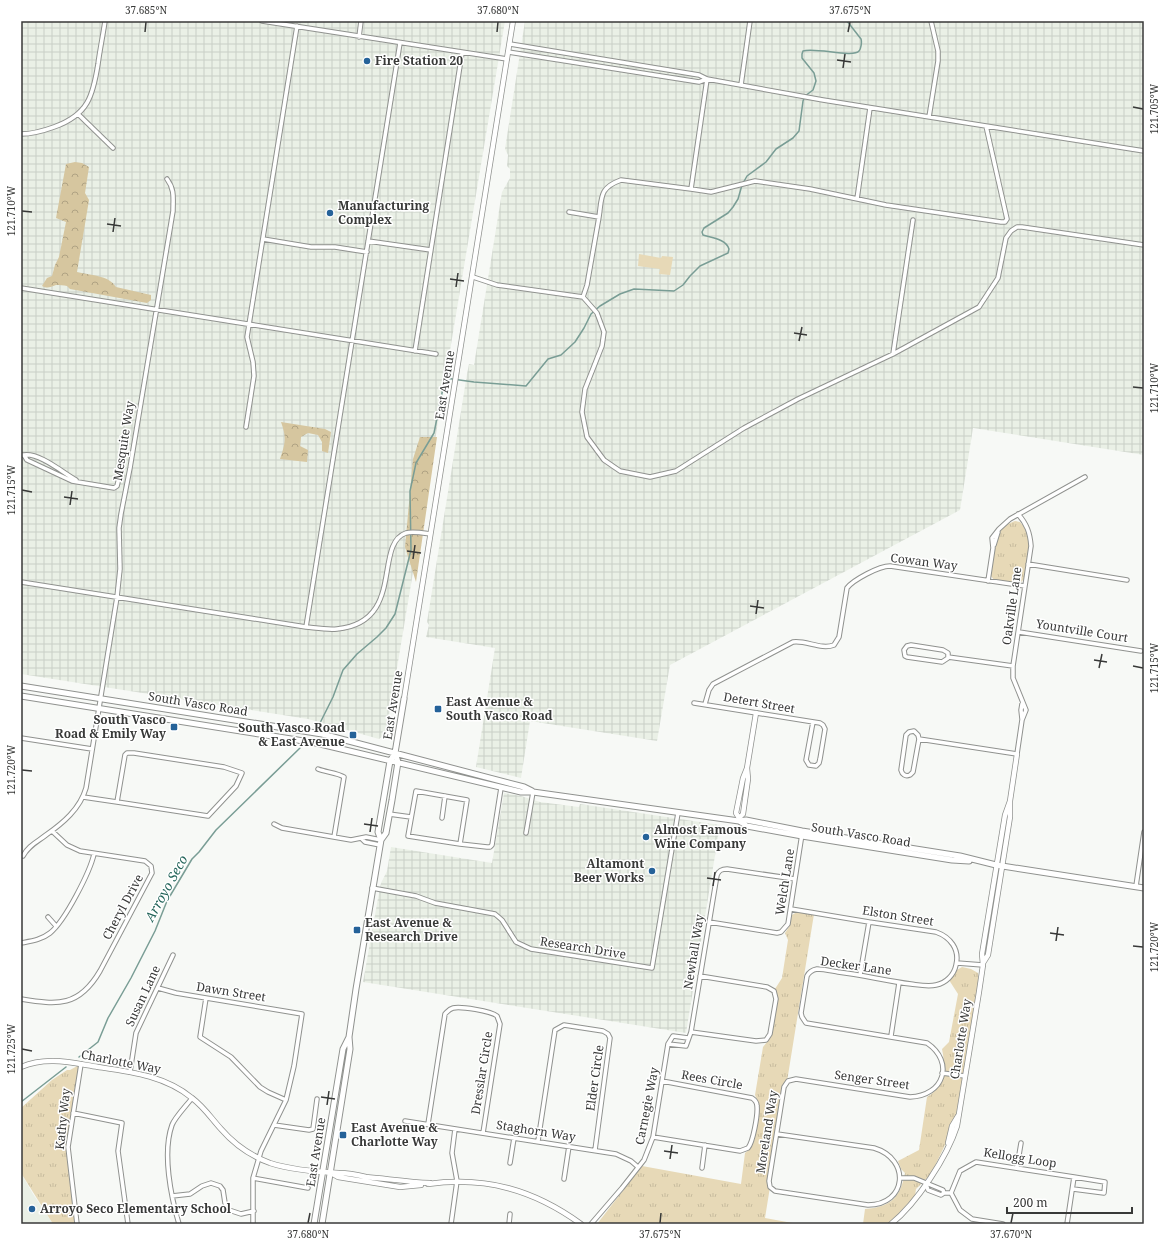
<svg xmlns="http://www.w3.org/2000/svg" width="1165" height="1245" font-family="'Noto Serif',serif">
	<style>
		.built { fill: #eaf0e6 }
		.industrial { fill: url(#industrial-grid) }
		.grass { fill: url(#grass-tufts) }
		.forest { fill: url(#forest-crowns) }
		.pitch { fill: #e7d9b7 }
		.lines { fill: none; stroke-linecap: round; stroke-linejoin: round }
		.stream { stroke: #799d95; stroke-width: 1.5 }
		.minor-casing { stroke: #90928f; stroke-width: 5.5 }
		.tertiary-casing { stroke: #90928f; stroke-width: 6 }
		.secondary-casing { stroke: #90928f; stroke-width: 7 }
		.minor { stroke: #fff; stroke-width: 3.5 }
		.tertiary { stroke: #fff; stroke-width: 4.5 }
		.secondary { stroke: #fff; stroke-width: 5 }
		.ticks { fill: none; stroke: #383938; stroke-width: 1.5 }
		.poi-dot { fill: #256299; stroke: #fff; stroke-width: 1.5 }
		.labels { text-anchor: middle; stroke-width: 3; stroke-linejoin: round; paint-order: stroke }
		.poi-label { font-size: 12px; font-weight: bold; fill: #383938; stroke: #fff; text-anchor: start }
		.street-label { font-size: 12px; fill: #383938; stroke: #fff }
		.water-label { font-size: 13px; font-style: italic; fill: #226459; stroke: #fff }
		.neatline { fill: none; stroke: #383938; stroke-width: 1.5 }
		.ticks-label { font-size: 10px; text-anchor: middle; fill: #383938 }
	</style>
	<defs>
		<pattern id="industrial-grid" width="8" height="8" patternUnits="userSpaceOnUse"><rect width="8" height="8" fill="#eaf0e6"/><path d="M0 4h8M4 0v8" fill="none" stroke="#c9cfc6"/></pattern>
		<pattern id="grass-tufts" width="24" height="20" patternUnits="userSpaceOnUse"><rect width="24" height="20" fill="#e7d9b7"/><path d="M3 7l-1-3M5 7V3M7 7l1-3M15 17l-1-3M17 17v-4M19 17l1-3" fill="none" stroke="#c7bb9e"/></pattern>
		<pattern id="forest-crowns" width="20" height="18" patternUnits="userSpaceOnUse"><rect width="20" height="18" fill="#d6c69f"/><path d="M2 6a3 3 0 1 1 6 0M12 15a3 3 0 1 1 6 0" fill="none" stroke="#afa283"/></pattern>
	</defs>
	<rect width="100%" height="100%" fill="#f7f9f6"/>
	<path class="built" d="M 21,1173 L 33,1194 L 53,1224 L 21,1224 Z"/>
	<path class="industrial" d="M 21,21 L 505,21 L 386,734 L 379,739 L 308,719 L 21,674 Z
		M 525,21 L 1144,21 L 1144,455 L 973,428 L 960,510 L 670,665 L 657,741 L 530,721 L 521,778 L 476,767 L 495,648 L 426,637 L 429,625 L 427,622 L 467,374 L 469,364 L 474,365 L 502,192 L 510,178 L 510,169 L 507,166 L 508,155 L 505,149 Z
		M 504,793 L 521,796 L 540,802 L 579,807 L 580,804 L 720,825 L 686,1033 L 363,982 L 378,898 L 381,883 L 387,871 L 391,847 L 492,863 Z"/>
	<path class="grass" d="M 1015,521 L 1020,522 L 1026,529 L 1029,540 L 1029,549 L 1024,579 L 1019,584 L 995,581 L 990,575 C 992,564 994,541 1000,531 C 1003,526 1010,523 1015,521 Z
		M 797,912 L 814,914 L 765,1218 L 798,1224 L 597,1224 L 642,1166 L 741,1184 L 745,1153 L 750,1149 L 754,1141 L 759,1104 L 755,1095 L 763,1047 L 771,1037 L 778,997 L 775,989 L 782,978 L 788,940 L 785,933 L 789,927 L 792,915 Z
		M 962,967 L 971,969 L 978,973 L 979,980 L 961,1088 L 956,1115 L 945,1145 L 931,1174 L 916,1189 L 915,1196 L 890,1223 L 889,1224 L 863,1224 L 865,1209 C 891,1207 900,1198 905,1173 L 901,1169 L 898,1161 L 919,1150 L 927,1097 C 946,1085 946,1069 942,1049 L 949,1042 L 958,994 L 949,980 L 957,970 Z
		M 81,1064 L 68,1147 L 77,1224 L 53,1224 L 21,1173 L 21,1108 L 52,1080 L 67,1070 L 70,1070 Z"/>
	<path class="forest" d="M 75,162 L 82,163 L 89,167 L 85,193 L 89,200 L 77,272 C 89,275 109,275 116,287 L 151,295 L 151,300 L 147,303 L 70,289 L 67,286 C 64,285 59,285 56,285 C 50,287 48,289 42,286 L 47,278 L 52,276 L 55,265 L 59,257 L 66,222 L 56,218 L 66,164 Z
		M 281,422 L 325,429 L 331,432 L 328,453 L 322,451 L 322,442 L 318,435 L 308,433 L 301,437 L 300,446 L 308,450 L 307,462 L 280,459 C 285,444 287,438 281,422 Z
		M 420,437 L 437,437 L 416,582 L 405,547 L 413,459 Z"/>
	<path class="pitch" d="M 639,254 L 661,258 L 662,256 L 673,257 L 670,275 L 659,274 L 660,269 L 638,266 Z"/>
	<g class="lines">
		<path class="stream" d="M 317,729 L 333,697 L 343,670 L 357,654 L 377,637 L 386,628 L 395,614 L 411,550 L 410,491 L 416,463 L 434,433 L 445,378 L 474,382 L 526,386 L 548,359 L 561,355 L 575,342 L 584,328 L 591,314 L 600,306 L 620,294 L 634,289 L 674,291 L 683,285 L 690,276 L 700,266 L 728,253 L 729,249 C 726,239 712,238 703,235 L 702,232 L 704,228 L 728,213 L 733,207 L 738,199 L 742,185 L 747,176 L 766,162 L 776,149 L 793,138 L 799,131 L 803,101 L 805,96 L 813,90 L 816,81 L 814,73 L 802,58 L 802,54 L 803,51 C 815,47 853,58 859,51 C 861,49 862,42 861,39 L 847,21
			M 79,1057 L 98,1042 L 108,1018 L 131,978 L 155,931 L 167,901 L 192,859 L 199,852 L 216,830 L 300,748
			M 21,1102 L 66,1067"/>
		<defs>
			<path id="minor" d="M 262,21 L 507,59
				M 359,37 L 361,21
				M 510,44 L 699,75 L 707,79 L 823,100 L 986,126 L 1007,219 L 1005,222 L 1001,222 L 886,205 L 810,189 L 755,181 L 711,192 L 691,189 L 707,79
				M 508,52 L 699,82 L 707,79
				M 741,85 L 750,21
				M 78,114 L 113,148
				M 929,117 L 938,61 L 938,51 L 931,21
				M 986,126 L 1144,151
				M 21,134 C 33,134 43,131 54,127 C 88,115 93,96 98,64 C 100,49 103,35 105,21
				M 857,199 L 870,108
				M 569,212 L 599,217 C 602,197 599,188 621,180 L 691,189
				M 599,217 L 587,285 L 583,297 L 597,313 L 604,332 L 602,346 L 585,389 L 582,412 L 587,437 L 604,460 L 620,471 L 650,477 L 676,471 L 744,428 L 798,399 L 893,354 L 979,307 L 998,278 L 1006,238 L 1011,231 L 1017,227 L 1022,227 L 1144,245
				M 263,239 L 311,247 L 335,247 L 367,252
				M 368,241 L 431,250
				M 473,277 L 497,285 L 583,297
				M 21,288 L 436,354
				M 415,351 L 462,53
				M 893,354 L 913,220
				M 246,427 L 254,376 L 253,362 L 247,337 L 297,26
				M 21,455 L 24,455 L 27,460 L 72,481 L 114,488 L 117,486 L 119,478
				M 24,455 C 40,453 62,472 76,480
				M 994,545 L 998,532
				M 1028,564 L 1127,580
				M 988,581 L 993,548 L 992,538 L 999,529 L 1010,519 L 1085,477
				M 21,582 L 306,627 C 316,628 327,630 337,629 C 406,622 373,544 406,533 C 413,531 423,533 430,534
				M 306,627 L 400,43
				M 1019,632 L 1141,651
				M 911,645 L 943,650 L 948,653 L 948,658 L 942,662 L 907,657 L 905,656 L 904,650 L 907,646 Z
				M 948,657 L 1013,666
				M 694,703 L 820,723 L 823,725 L 825,729 L 820,759 L 819,763 L 816,766 L 809,765 L 806,760 L 813,722
				M 705,704 L 709,690 L 713,684 L 793,642 C 806,640 821,650 834,645 L 839,637 L 847,588 C 853,580 879,566 890,566 L 1025,586
				M 1022,704 L 1021,710 L 1022,719
				M 914,731 L 918,735 L 919,739 L 913,772 L 910,775 C 905,777 902,774 901,770 L 906,735 L 909,732 Z
				M 21,738 L 92,749
				M 919,739 L 1017,754 L 1022,720 L 1026,710 L 1013,678 L 1013,666 L 1031,546 C 1030,533 1027,524 1018,514
				M 127,753 L 134,753 L 224,767 L 242,773 L 236,786 L 208,816 L 117,802 L 125,755 Z
				M 318,769 C 325,772 338,773 344,777 L 334,837
				M 416,791 L 467,800 L 460,844 L 408,836 Z
				M 83,797 L 117,802
				M 389,814 L 411,817
				M 442,818 L 445,796
				M 274,824 L 282,828 L 351,840 L 366,837 L 381,840
				M 526,833 L 533,792
				M 362,839 L 365,842 L 380,845
				M 460,844 L 487,847 L 490,847 L 492,845 L 501,788
				M 23,856 C 28,846 37,842 46,835 C 63,823 80,809 86,788 L 117,597 L 120,569 L 119,528 L 121,514 L 130,468 L 173,211 C 173,198 175,190 167,179
				M 1136,886 L 1144,832
				M 372,888 L 416,896 L 435,903 L 495,914 L 502,920 L 516,942 L 531,949 L 652,968 L 678,813
				M 48,917 L 56,926
				M 709,922 L 777,933 L 781,932 L 788,924 L 802,834
				M 21,943 C 32,941 41,940 50,933 C 65,921 90,872 94,854
				M 957,963 L 983,965
				M 860,975 L 869,922
				M 158,988 L 176,993 L 302,1014 L 294,1066 L 286,1100 L 261,1151 L 253,1178 L 253,1224
				M 206,998 L 200,1037 L 231,1057 L 260,1087 L 268,1092 L 286,1100
				M 21,999 C 58,1005 79,1007 100,971 L 152,873 L 151,866 L 145,861 L 80,851 L 67,845 L 52,831
				M 691,1032 L 756,1041 L 766,1040 L 770,1034 L 776,999 L 774,991 L 767,987 L 700,976
				M 891,1036 L 899,983
				M 668,1044 L 686,1046 L 691,1032 L 717,875 C 719,870 722,869 727,869 L 795,879
				M 130,1072 L 136,1033 L 173,955
				M 942,1073 L 965,1076
				M 73,1113 L 122,1123 L 118,1151 L 128,1224
				M 405,1121 L 616,1154 L 631,1161 L 638,1167
				M 428,1124 L 445,1014 C 448,1011 449,1009 453,1008 C 460,1006 491,1011 497,1016 L 500,1024 L 483,1133
				M 274,1125 L 309,1130 L 313,1129 L 317,1099
				M 777,1134 L 874,1148 C 911,1159 907,1205 868,1205 L 775,1191 L 770,1187 L 769,1181 L 784,1087 L 788,1081 L 796,1079 L 910,1097 C 944,1096 955,1062 927,1043 L 806,1023 L 802,1017 L 801,1013 L 807,976 C 809,972 812,970 817,969 C 824,969 832,971 838,972 C 863,975 887,981 911,984 C 919,985 928,987 936,985 C 946,983 954,975 956,965 C 960,949 950,937 936,932 L 869,922 L 791,909
				M 653,1137 L 740,1151 L 748,1148 C 753,1142 758,1115 757,1106 C 757,1102 755,1100 752,1098 L 662,1081
				M 538,1141 L 555,1030 L 564,1025 L 603,1031 L 608,1034 L 610,1038 L 595,1150
				M 510,1163 L 514,1138
				M 1017,1167 L 1021,1143
				M 702,1168 L 705,1145
				M 253,1178 L 308,1188
				M 900,1178 L 914,1178 L 943,1190 L 944,1193
				M 564,1179 L 569,1146
				M 926,1184 L 928,1190 L 941,1195 L 944,1193 L 951,1193
				M 1073,1189 L 1104,1193 L 1105,1182 L 1074,1177
				M 172,1196 L 190,1194 L 202,1186 L 211,1183 L 220,1186 L 223,1190 L 225,1203 L 229,1210 L 241,1214 L 254,1211
				M 77,1224 L 68,1147 L 81,1064
				M 179,1224 C 171,1197 162,1153 172,1125 C 175,1117 187,1105 192,1098
				M 451,1224 L 457,1181 L 452,1153 L 455,1129
				M 509,1224 L 510,1214
				M 591,1224 L 622,1188 L 644,1160 L 653,1137 L 668,1044 L 673,1036 L 688,1038
				M 1003,1224 L 972,1219 L 960,1210 L 951,1193 L 960,1171 L 976,1162 L 1074,1177 L 1067,1224"/>
			<path id="tertiary" d="M 404,699 L 513,21
				M 739,818 L 736,813 L 743,778 L 747,768
				M 739,821 L 739,818 L 743,814 L 748,779 L 747,768 L 756,713
				M 983,963 L 988,955 L 1010,817 L 1010,801 L 1017,754
				M 21,1067 C 47,1056 72,1063 98,1067 C 132,1072 165,1076 192,1098 C 204,1107 211,1118 221,1129 C 234,1144 251,1156 270,1163 C 292,1170 317,1172 339,1173 C 348,1173 358,1175 366,1177 C 388,1179 409,1182 430,1183
				M 948,1143 L 952,1126 L 958,1116
				M 331,1173 L 338,1177 L 400,1187 L 421,1185
				M 428,1184 C 486,1176 534,1190 581,1224
				M 891,1224 C 917,1203 947,1157 957,1126 L 979,992 L 983,965 L 982,954 L 1005,815 L 1010,801"/>
			<path id="secondary" d="M 21,686 L 322,734 L 524,787 L 532,791
				M 21,696 L 316,743 L 521,792 L 533,792 L 739,821 L 746,820 L 802,831 L 960,856 L 996,865 L 1144,888
				M 739,821 L 747,826 L 802,836 L 952,860 L 969,861
				M 381,840 L 386,833 L 392,800 L 398,762 L 395,753
				M 314,1224 L 343,1049 L 349,1037
				M 322,1224 L 350,1049 L 349,1037 L 356,989 L 381,840 L 378,832 L 390,761 L 395,753 L 404,699"/>
		</defs>
		<use href="#minor" class="minor-casing"/>
		<use href="#tertiary" class="tertiary-casing"/>
		<use href="#secondary" class="secondary-casing"/>
		<use href="#minor" class="minor"/>
		<use href="#tertiary" class="tertiary"/>
		<use href="#secondary" class="secondary"/>
	</g>
	<path class="ticks" d="M 145,32 L 146,22M 497,32 L 498,22M 848,32 L 850,22M 837,60 L 851,62M 843,68 L 845,54M 1133,107 L 1143,109M 22,211 L 32,212M 107,224 L 121,226M 113,232 L 115,218M 450,279 L 464,281M 456,287 L 458,273M 794,333 L 807,335M 799,341 L 802,327M 1133,387 L 1143,388M 22,490 L 32,492M 64,497 L 78,499M 70,505 L 72,491M 407,551 L 421,553M 413,559 L 415,545M 750,606 L 764,608M 756,614 L 758,600M 1094,660 L 1107,662M 1133,666 L 1143,668M 1099,668 L 1102,654M 22,770 L 32,771M 364,824 L 378,826M 370,832 L 372,818M 707,878 L 721,880M 713,886 L 715,872M 1050,933 L 1064,935M 1056,941 L 1058,927M 1133,946 L 1143,947M 22,1049 L 32,1051M 321,1097 L 335,1099M 327,1105 L 329,1091M 664,1151 L 678,1153M 670,1159 L 672,1145M 308,1223 L 310,1213M 660,1223 L 661,1213M 1011,1223 L 1013,1213"/>
	<g class="poi-dot">
		<circle cx="367" cy="61" r="4"/>
		<circle cx="330" cy="213" r="4"/>
		<rect x="434" y="705" width="8" height="8" rx="2"/>
		<rect x="170" y="723" width="8" height="8" rx="2"/>
		<rect x="349" y="731" width="8" height="8" rx="2"/>
		<circle cx="646" cy="837" r="4"/>
		<circle cx="652" cy="871" r="4"/>
		<rect x="353" y="926" width="8" height="8" rx="2"/>
		<rect x="339" y="1131" width="8" height="8" rx="2"/>
		<circle cx="32" cy="1209" r="4"/>
	</g>
	<g class="labels">
		<g class="poi-label">
			<text x="375" y="65">Fire Station 20</text>
			<text x="338" y="210">Manufacturing<tspan x="338" dy="14">Complex</tspan></text>
			<text x="446" y="706">East Avenue &amp;<tspan x="446" dy="14">South Vasco Road</tspan></text>
			<text x="166" y="724" text-anchor="end">South Vasco<tspan x="166" dy="14">Road &amp; Emily Way</tspan></text>
			<text x="345" y="732" text-anchor="end">South Vasco Road<tspan x="345" dy="14">&amp; East Avenue</tspan></text>
			<text x="654" y="834">Almost Famous<tspan x="654" dy="14">Wine Company</tspan></text>
			<text x="644" y="868" text-anchor="end">Altamont<tspan x="644" dy="14">Beer Works</tspan></text>
			<text x="365" y="927">East Avenue &amp;<tspan x="365" dy="14">Research Drive</tspan></text>
			<text x="351" y="1132">East Avenue &amp;<tspan x="351" dy="14">Charlotte Way</tspan></text>
			<text x="40" y="1213">Arroyo Seco Elementary School</text>
		</g>
		<g class="street-label">
			<text transform="translate(445 385) rotate(-81)" y="4">East Avenue</text>
			<text transform="translate(124 441) rotate(-81)" y="4">Mesquite Way</text>
			<text transform="translate(924 562) rotate(7)" y="4">Cowan Way</text>
			<text transform="translate(1012 606) rotate(-82)" y="4">Oakville Lane</text>
			<text transform="translate(1082 631) rotate(9)" y="4">Yountville Court</text>
			<text transform="translate(759 703) rotate(10)" y="4">Detert Street</text>
			<text transform="translate(198 704) rotate(9)" y="4">South Vasco Road</text>
			<text transform="translate(393 705) rotate(-81)" y="4">East Avenue</text>
			<text transform="translate(861 835) rotate(9)" y="4">South Vasco Road</text>
			<text transform="translate(785 882) rotate(-81)" y="4">Welch Lane</text>
			<text transform="translate(123 907) rotate(-62)" y="4">Cheryl Drive</text>
			<text transform="translate(898 916) rotate(9)" y="4">Elston Street</text>
			<text transform="translate(583 948) rotate(9)" y="4">Research Drive</text>
			<text transform="translate(694 952) rotate(-81)" y="4">Newhall Way</text>
			<text transform="translate(856 966) rotate(8)" y="4">Decker Lane</text>
			<text transform="translate(231 992) rotate(9)" y="4">Dawn Street</text>
			<text transform="translate(143 996) rotate(-65)" y="4">Susan Lane</text>
			<text transform="translate(961 1039) rotate(-81)" y="4">Charlotte Way</text>
			<text transform="translate(121 1062) rotate(11)" y="4">Charlotte Way</text>
			<text transform="translate(482 1073) rotate(-81)" y="4">Dresslar Circle</text>
			<text transform="translate(595 1078) rotate(-82)" y="4">Elder Circle</text>
			<text transform="translate(712 1080) rotate(10)" y="4">Rees Circle</text>
			<text transform="translate(872 1080) rotate(8)" y="4">Senger Street</text>
			<text transform="translate(647 1106) rotate(-79)" y="4">Carnegie Way</text>
			<text transform="translate(63 1119) rotate(-84)" y="4">Kathy Way</text>
			<text transform="translate(536 1131) rotate(9)" y="4">Staghorn Way</text>
			<text transform="translate(767 1132) rotate(-81)" y="4">Moreland Way</text>
			<text transform="translate(316 1152) rotate(-81)" y="4">East Avenue</text>
			<text transform="translate(1020 1158) rotate(9)" y="4">Kellogg Loop</text>
		</g>
		<g class="water-label">
			<text transform="translate(166 888) rotate(-61)" y="5">Arroyo Seco</text>
		</g>
	</g>
	<rect width="1165" height="1245" fill="none" stroke="#ffffff" stroke-width="44"/>
	<path d="M1007 1207v6h125v-6" fill="none" stroke="#383938" stroke-width="2"/>
	<text x="1013" y="1207" font-size="12" fill="#383938" stroke="#ffffff" stroke-width="3" paint-order="stroke">200 m</text>
	<rect x="22" y="22" width="1121" height="1201" class="neatline"/>
	<g class="ticks-label">
		<text x="146" y="14">37.685°N</text>
		<text x="498" y="14">37.680°N</text>
		<text x="850" y="14">37.675°N</text>
		<text transform="translate(1154 109) rotate(-90)" y="4">121.705°W</text>
		<text transform="translate(11 211) rotate(-90)" y="4">121.710°W</text>
		<text transform="translate(1154 388) rotate(-90)" y="4">121.710°W</text>
		<text transform="translate(11 490) rotate(-90)" y="4">121.715°W</text>
		<text transform="translate(1154 668) rotate(-90)" y="4">121.715°W</text>
		<text transform="translate(11 770) rotate(-90)" y="4">121.720°W</text>
		<text transform="translate(1154 947) rotate(-90)" y="4">121.720°W</text>
		<text transform="translate(11 1049) rotate(-90)" y="4">121.725°W</text>
		<text x="308" y="1238">37.680°N</text>
		<text x="660" y="1238">37.675°N</text>
		<text x="1011" y="1238">37.670°N</text>
	</g>
</svg>
